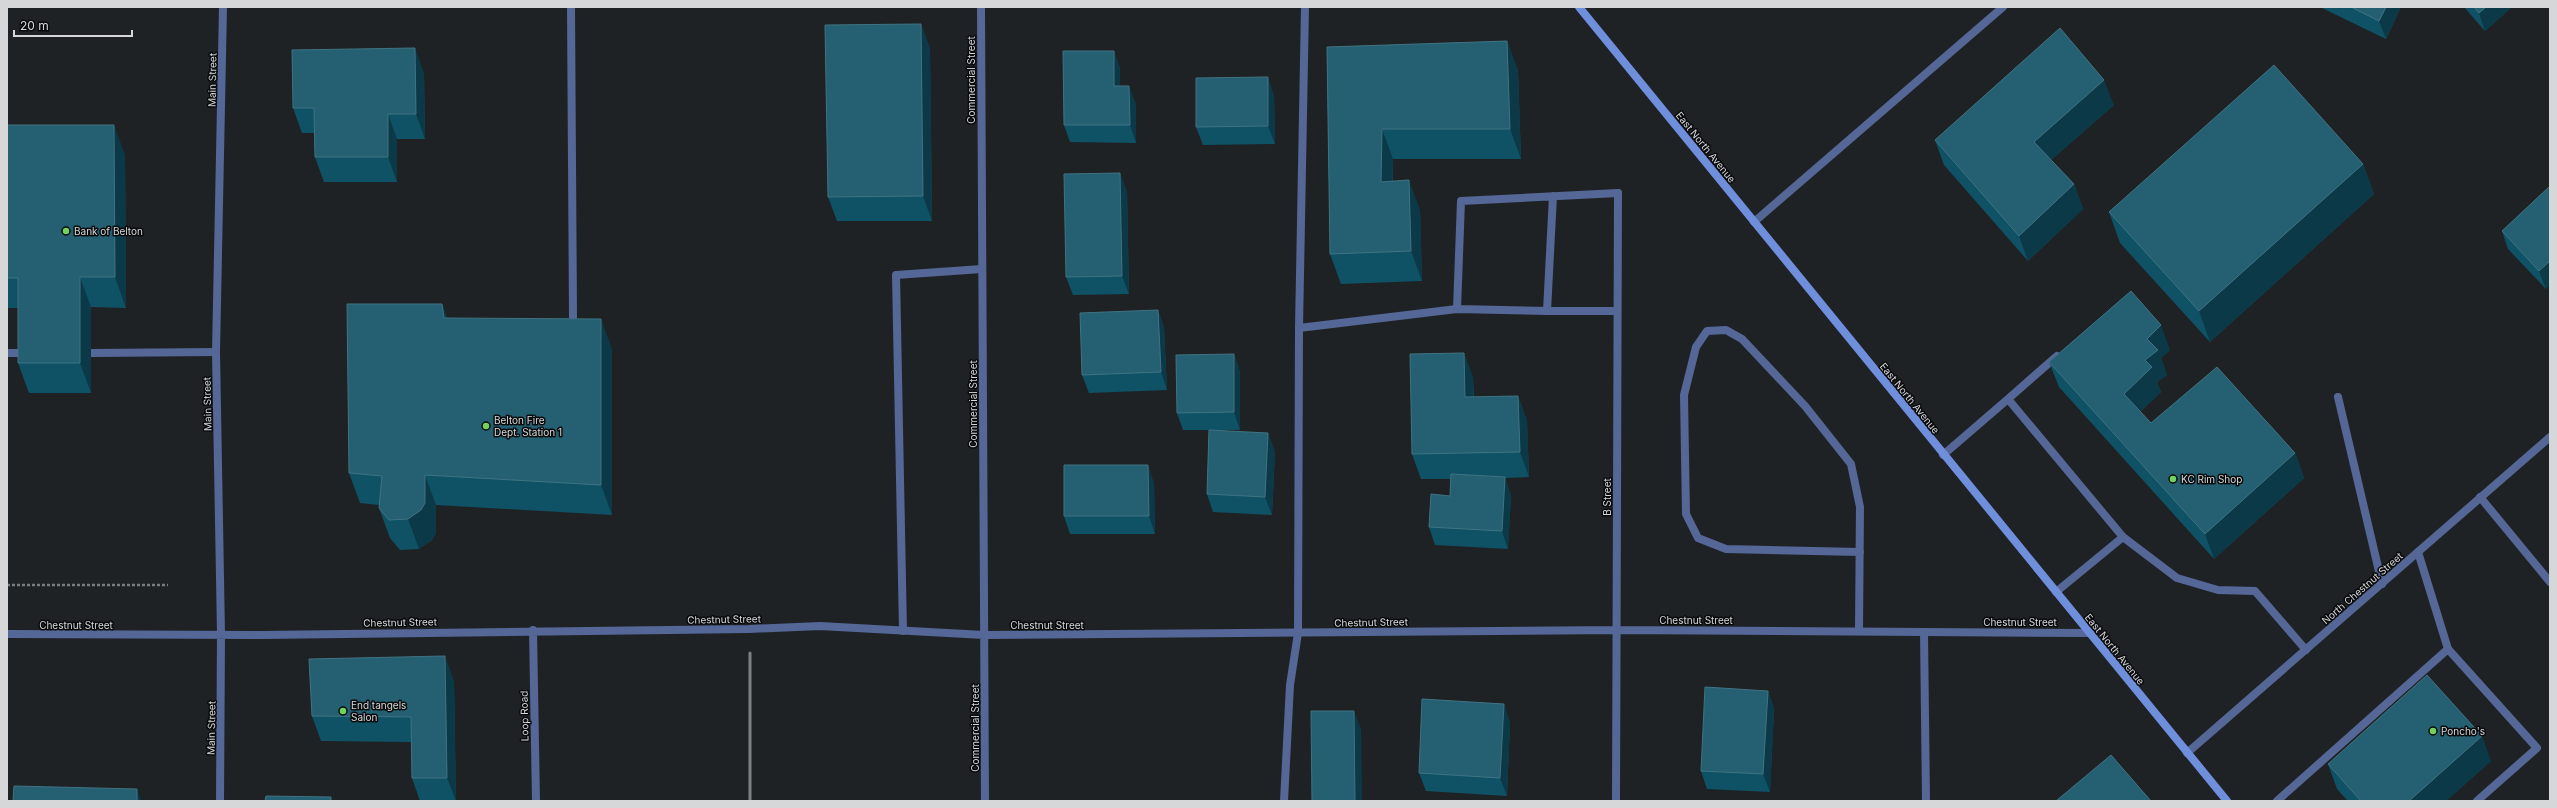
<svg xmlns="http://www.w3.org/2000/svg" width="2557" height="808" font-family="Inter,sans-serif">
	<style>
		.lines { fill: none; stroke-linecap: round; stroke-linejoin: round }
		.path { stroke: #7a7d7f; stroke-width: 2.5; stroke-dasharray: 3 2; stroke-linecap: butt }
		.service { stroke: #546797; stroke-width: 8 }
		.minor { stroke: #546797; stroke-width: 8 }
		.secondary { stroke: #6f8edc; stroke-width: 8 }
		.rail { stroke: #7e8183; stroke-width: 3 }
		.wall { fill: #0f5266 }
		.shaded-wall { fill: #0c3947 }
		.building { fill: #246072; stroke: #407382 }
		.poi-dot { fill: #71d25e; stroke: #0a0b0c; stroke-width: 1.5 }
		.labels { text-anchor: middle; stroke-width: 3; stroke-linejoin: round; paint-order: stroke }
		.street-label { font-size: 10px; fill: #d5d7d9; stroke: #0a0b0c }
		.poi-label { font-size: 10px; fill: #d5d7d9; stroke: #0a0b0c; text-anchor: start }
	</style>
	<rect width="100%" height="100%" fill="#1f2225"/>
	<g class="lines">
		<path class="path" d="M 7,585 L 168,585"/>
		<path class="service" d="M 571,7 L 573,317
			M 1553,196 L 1547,311 L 1617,311
			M 1754,222 L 2003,7
			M 1457,309 L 1547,311
			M 1299,328 L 1457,309 L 1461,201 L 1618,193
			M 7,353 L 28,353
			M 91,353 L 216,352
			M 2338,397 L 2382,584
			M 2008,399 L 2057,356
			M 1943,455 L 2008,399 L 2123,537 L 2056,592
			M 2480,497 L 2550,582
			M 2123,537 L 2177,578 L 2218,590 L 2255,591 L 2306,650
			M 2418,552 L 2448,649 L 2537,748 L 2477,801
			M 903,631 L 896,275 L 982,269
			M 1859,631 L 1860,507 L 1851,464 L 1805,406 L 1742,339 L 1726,330 L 1707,331 L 1696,347 L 1684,395 L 1686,514 L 1698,538 L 1726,549 L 1860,552
			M 1924,632 L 1926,801
			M 1284,801 L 1290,685 L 1298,633 L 1299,328 L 1305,7
			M 2277,801 L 2448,649"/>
		<path class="minor" d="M 981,7 L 985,801
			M 533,630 L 536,801
			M 7,634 L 262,635 L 749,629 L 820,626 L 984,635 L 1616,630 L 2088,633
			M 2187,753 L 2550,437
			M 220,801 L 221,634 L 216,352 L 223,7
			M 1616,801 L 1618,193"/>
		<path class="secondary" d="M 1579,7 L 2227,801"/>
		<path class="rail" d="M 750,653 L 750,801"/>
	</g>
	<path class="wall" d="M 2320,7 L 2401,7 L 2386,39 Z
		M 2464,7 L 2512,7 L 2485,31 Z
		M 921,24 L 930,49 L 932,221 L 837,221 L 828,197 Z
		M 1507,41 L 1518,71 L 1521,159 L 1393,159 L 1393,181 L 1420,210 L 1422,281 L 1341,284 L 1330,254 L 1327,47 Z
		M 1114,51 L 1120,69 L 1120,86 L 1136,104 L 1136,143 L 1070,142 L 1064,125 Z
		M 424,73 L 425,139 L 397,139 L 397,182 L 324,182 L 315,157 L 314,133 L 302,133 L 293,108 Z
		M 1274,95 L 1275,144 L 1203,145 L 1196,127 Z
		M 2114,105 L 2051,160 L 2074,184 L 2083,209 L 2028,261 L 1944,165 L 1935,140 Z
		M 7,125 L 125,155 L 126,308 L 91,307 L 91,393 L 29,393 L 18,363 L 18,308 L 7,308 Z
		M 2363,164 L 2374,194 L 2210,342 L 2120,243 L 2109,212 Z
		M 2550,186 L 2546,289 L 2508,249 L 2502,231 Z
		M 1127,191 L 1129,294 L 1073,295 L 1066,277 Z
		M 442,304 L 447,318 L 612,349 L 612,515 L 436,505 L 436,533 L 432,540 L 419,549 L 400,550 L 390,538 L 379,508 L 379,505 L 360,503 L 349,473 Z
		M 1158,310 L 1164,328 L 1167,390 L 1089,393 L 1082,375 Z
		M 2170,350 L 2161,358 L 2167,375 L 2157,382 L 2161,392 L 2140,412 L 2151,423 L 2295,453 L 2304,478 L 2214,559 L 2059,387 L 2049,362 Z
		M 1464,353 L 1473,378 L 1474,397 L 1518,396 L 1527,421 L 1529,477 L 1505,478 L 1511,495 L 1508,549 L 1435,545 L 1429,527 L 1450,496 L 1450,479 L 1421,479 L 1412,454 Z
		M 1234,354 L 1240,372 L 1240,430 L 1211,430 L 1275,451 L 1272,515 L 1213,512 L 1207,494 L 1209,430 L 1183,430 L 1177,413 Z
		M 1154,483 L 1155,534 L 1070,534 L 1064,516 Z
		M 454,681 L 456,801 L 420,801 L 412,778 L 411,742 L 321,741 L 312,716 Z
		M 1768,691 L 1774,709 L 1770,792 L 1707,789 L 1701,771 Z
		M 1510,722 L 1507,796 L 1426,791 L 1419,773 Z
		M 2491,761 L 2446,801 L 2348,801 L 2337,789 L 2328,764 Z"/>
	<path class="shaded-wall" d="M 2386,7 L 2401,7 L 2386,39 L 2379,21 Z
		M 2486,7 L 2512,7 L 2485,31 L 2479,13 Z
		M 921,24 L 930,49 L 932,221 L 923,196 Z
		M 1507,41 L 1518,71 L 1521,159 L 1510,129 Z
		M 415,48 L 424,73 L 425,139 L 416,114 Z
		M 1114,51 L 1120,69 L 1120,104 L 1114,86 Z
		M 1268,77 L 1274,95 L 1275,144 L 1268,126 Z
		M 2104,80 L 2114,105 L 2043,167 L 2034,142 Z
		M 1129,86 L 1136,104 L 1136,143 L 1130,125 Z
		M 388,114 L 397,139 L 397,182 L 388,157 Z
		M 114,125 L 125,155 L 126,308 L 115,277 Z
		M 1382,129 L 1393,159 L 1392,212 L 1381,182 Z
		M 2363,164 L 2374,194 L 2210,342 L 2199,311 Z
		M 1120,173 L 1127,191 L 1129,294 L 1122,276 Z
		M 1409,180 L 1420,210 L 1422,281 L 1411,251 Z
		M 2074,184 L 2083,209 L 2028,261 L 2019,236 Z
		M 2550,261 L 2550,285 L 2546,289 L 2539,271 Z
		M 80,277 L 91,307 L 91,393 L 80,363 Z
		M 442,304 L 453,334 L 444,318 Z
		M 1158,310 L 1164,328 L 1167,390 L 1161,372 Z
		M 601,319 L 612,349 L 612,515 L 601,485 Z
		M 2161,325 L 2170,350 L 2161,358 L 2167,375 L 2157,382 L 2161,392 L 2133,419 L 2124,394 L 2145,360 L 2147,339 Z
		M 1464,353 L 1473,378 L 1474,422 L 1465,397 Z
		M 1234,354 L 1240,372 L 1240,430 L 1234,412 Z
		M 1518,396 L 1527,421 L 1529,477 L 1520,452 Z
		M 1268,433 L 1275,451 L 1272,515 L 1265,497 Z
		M 2295,453 L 2304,478 L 2214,559 L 2205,534 Z
		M 1148,465 L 1154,483 L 1155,534 L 1149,516 Z
		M 425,475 L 436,505 L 436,533 L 432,540 L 419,549 L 408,519 Z
		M 1505,477 L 1511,495 L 1508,549 L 1502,531 Z
		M 445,656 L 454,681 L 456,801 L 447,778 Z
		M 1768,691 L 1774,709 L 1770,792 L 1763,774 Z
		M 1504,704 L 1510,722 L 1507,796 L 1500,778 Z
		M 1354,711 L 1361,729 L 1362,801 L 1355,801 Z
		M 2482,736 L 2491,761 L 2446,801 L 2409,801 Z
		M 137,789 L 141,801 L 137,801 Z"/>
	<path class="building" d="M 2351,7 L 2386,7 L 2379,21 Z
		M 2474,7 L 2486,7 L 2479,13 Z
		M 921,24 L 923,196 L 828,197 L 825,25 Z
		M 2060,28 L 2104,80 L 2034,142 L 2074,184 L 2019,236 L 1935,140 Z
		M 1507,41 L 1510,129 L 1382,129 L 1381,182 L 1409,180 L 1411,251 L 1330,254 L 1327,47 Z
		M 415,48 L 416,114 L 388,114 L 388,157 L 315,157 L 314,108 L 293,108 L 292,50 Z
		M 1063,51 L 1114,51 L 1114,86 L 1129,86 L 1130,125 L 1064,125 Z
		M 2274,65 L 2363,164 L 2199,311 L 2109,212 Z
		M 1268,77 L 1268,126 L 1196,127 L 1196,78 Z
		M 7,125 L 114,125 L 115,277 L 80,277 L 80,363 L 18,363 L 18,278 L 7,278 Z
		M 1120,173 L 1122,276 L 1066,277 L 1064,174 Z
		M 2550,186 L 2550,261 L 2539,271 L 2502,231 Z
		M 2131,291 L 2161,325 L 2147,339 L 2158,350 L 2145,360 L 2152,367 L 2124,394 L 2151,423 L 2217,367 L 2295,453 L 2205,534 L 2049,362 Z
		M 347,304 L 442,304 L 444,318 L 601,319 L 601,485 L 425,475 L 425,503 L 421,510 L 408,519 L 389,520 L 379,508 L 382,476 L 349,473 Z
		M 1158,310 L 1161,372 L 1082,375 L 1080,313 Z
		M 1464,353 L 1465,397 L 1518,396 L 1520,452 L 1412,454 L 1410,354 Z
		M 1234,354 L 1234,412 L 1177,413 L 1176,355 Z
		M 1209,430 L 1268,433 L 1265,497 L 1207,494 Z
		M 1064,465 L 1148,465 L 1149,516 L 1064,516 Z
		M 1451,474 L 1505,477 L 1502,531 L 1429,527 L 1431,494 L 1450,496 Z
		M 445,656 L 447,778 L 412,778 L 411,717 L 312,716 L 309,659 Z
		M 2427,675 L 2482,736 L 2409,801 L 2361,801 L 2328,764 Z
		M 1705,687 L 1768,691 L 1763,774 L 1701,771 Z
		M 1422,699 L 1504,704 L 1500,778 L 1419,773 Z
		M 1311,711 L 1354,711 L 1355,801 L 1312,801 Z
		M 2111,755 L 2151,801 L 2056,801 Z
		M 14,786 L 137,789 L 137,801 L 13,801 Z
		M 266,796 L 331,797 L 331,801 L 265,801 Z"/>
	<g class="poi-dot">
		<circle cx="66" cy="231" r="4"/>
		<circle cx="486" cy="426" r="4"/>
		<circle cx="2173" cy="479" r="4"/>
		<circle cx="343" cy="711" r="4"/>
		<circle cx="2433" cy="731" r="4"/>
	</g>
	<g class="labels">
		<g class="street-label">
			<text transform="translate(212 80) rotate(-89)" y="4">Main Street</text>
			<text transform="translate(971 80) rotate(-90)" y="4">Commercial Street</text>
			<text transform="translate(1706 147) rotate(51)" y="4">East North Avenue</text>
			<text transform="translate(1910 398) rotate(51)" y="4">East North Avenue</text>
			<text transform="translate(207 404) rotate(-91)" y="4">Main Street</text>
			<text transform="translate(973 404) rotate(-90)" y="4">Commercial Street</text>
			<text transform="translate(1607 497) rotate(-90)" y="4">B Street</text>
			<text transform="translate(2362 588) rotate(-41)" y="4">North Chestnut Street</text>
			<text transform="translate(724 619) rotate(-1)" y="4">Chestnut Street</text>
			<text x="1696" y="624">Chestnut Street</text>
			<text transform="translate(400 622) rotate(-1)" y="4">Chestnut Street</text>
			<text transform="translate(1371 622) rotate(-1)" y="4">Chestnut Street</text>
			<text x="2020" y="626">Chestnut Street</text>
			<text x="76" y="629">Chestnut Street</text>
			<text x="1047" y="629">Chestnut Street</text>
			<text transform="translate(2115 649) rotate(51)" y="4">East North Avenue</text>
			<text transform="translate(524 716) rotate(-91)" y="4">Loop Road</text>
			<text transform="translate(211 728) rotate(-89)" y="4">Main Street</text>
			<text transform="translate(975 728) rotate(-90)" y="4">Commercial Street</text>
		</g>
		<g class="poi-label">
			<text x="74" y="235">Bank of Belton</text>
			<text x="494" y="424">Belton Fire<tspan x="494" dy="12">Dept. Station 1</tspan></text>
			<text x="2181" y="483">KC Rim Shop</text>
			<text x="351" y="709">End tangels<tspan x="351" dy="12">Salon</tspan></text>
			<text x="2441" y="735">Poncho's</text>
		</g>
	</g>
	<rect width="2557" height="808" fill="none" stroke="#d5d7d9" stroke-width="16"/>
	<path d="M14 30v6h118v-6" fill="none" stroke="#d5d7d9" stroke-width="2"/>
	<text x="20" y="30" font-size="12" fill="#d5d7d9" stroke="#0a0b0c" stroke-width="3" paint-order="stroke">20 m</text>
</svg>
